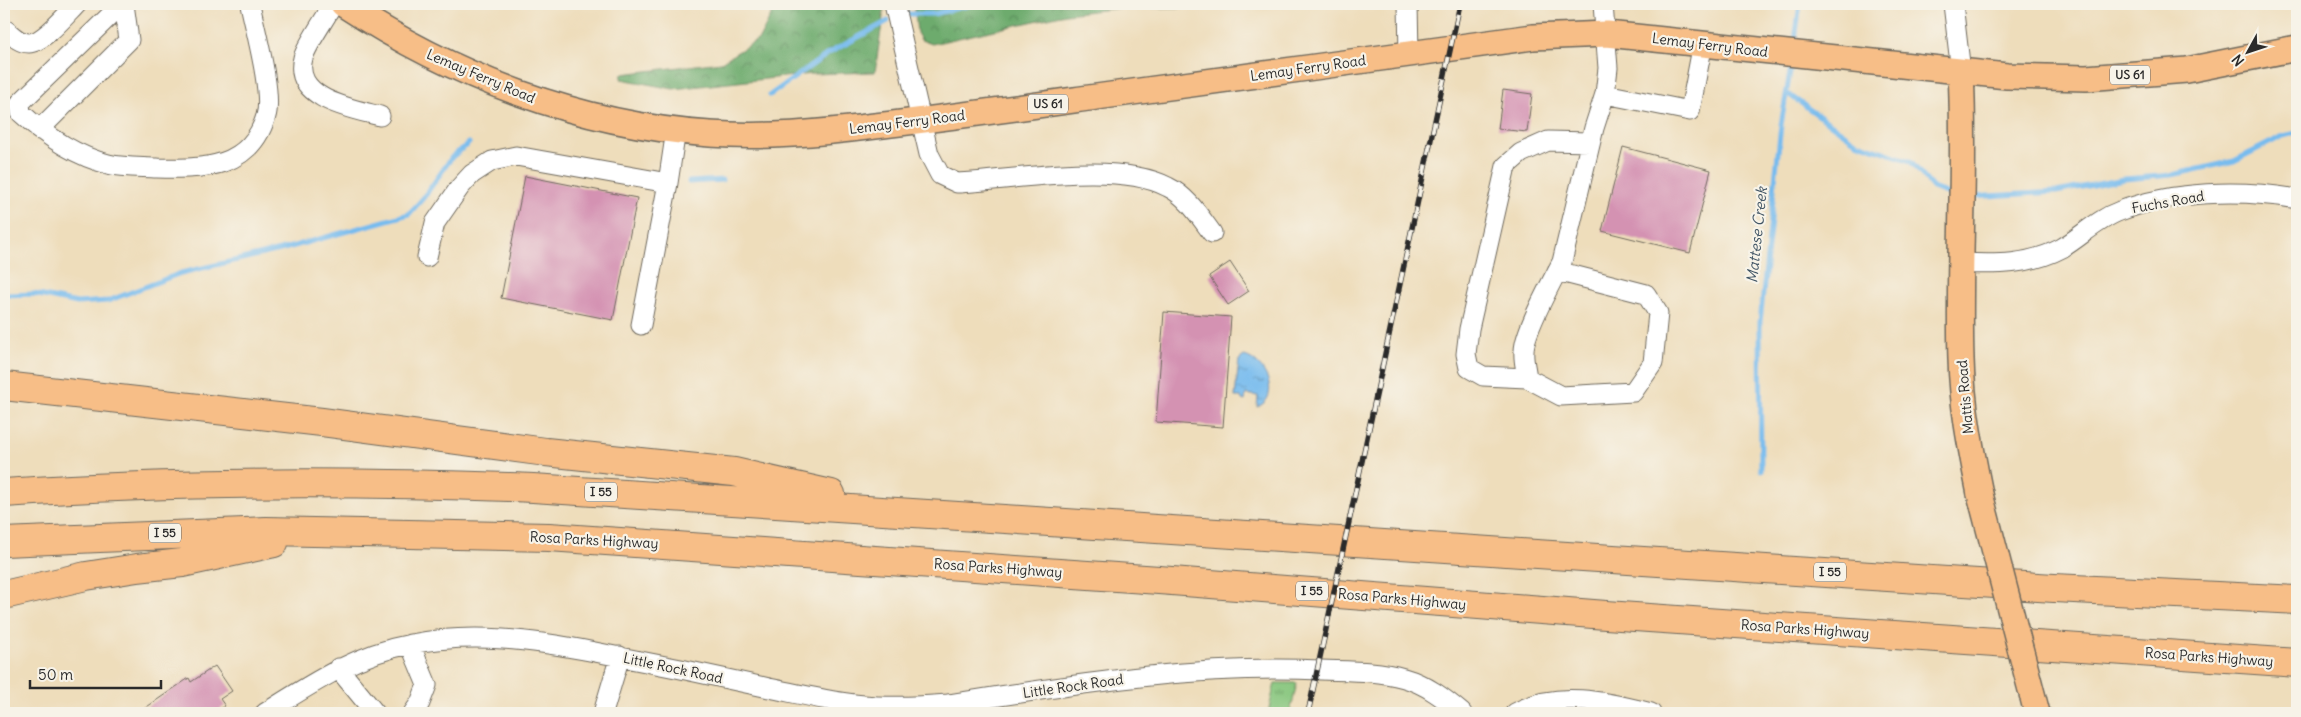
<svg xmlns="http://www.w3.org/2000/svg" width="2301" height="717" font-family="Delius,sans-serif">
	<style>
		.grass { fill: url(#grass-tufts); stroke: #597854 }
		.forest { fill: url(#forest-crowns); stroke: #4c6b4c }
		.water { fill: url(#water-ripples); stroke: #52748c }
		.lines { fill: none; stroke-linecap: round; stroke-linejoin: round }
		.stream { stroke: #78bcee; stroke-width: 5 }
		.building { fill: #d492b2 }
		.minor-casing { stroke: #6f695d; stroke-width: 21 }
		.major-casing { stroke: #6f695d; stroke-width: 28 }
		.highway-casing { stroke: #6f695d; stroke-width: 30 }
		.minor { stroke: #fff; stroke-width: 19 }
		.major { stroke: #f7be87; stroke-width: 25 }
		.highway { stroke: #f7be87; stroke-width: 28 }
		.rail-casing { stroke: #2b2b2b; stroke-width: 5.5 }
		.rail { stroke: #f7f3e8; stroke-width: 4; stroke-dasharray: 11; stroke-linecap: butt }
		.major-bridge-casing { stroke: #6f695d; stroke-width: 28; stroke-linecap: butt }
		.major-bridge { stroke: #f7be87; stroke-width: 25 }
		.labels { text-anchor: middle; stroke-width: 4.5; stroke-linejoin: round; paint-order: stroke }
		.shield { fill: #f7f3e8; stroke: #686764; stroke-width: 1 }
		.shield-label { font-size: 12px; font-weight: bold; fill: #2b2b2b }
		.street-label { font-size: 14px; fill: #2b2b2b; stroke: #f7f3e8 }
		.water-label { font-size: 15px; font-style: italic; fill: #425666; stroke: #f7f3e8 }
	</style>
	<defs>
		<pattern id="grass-tufts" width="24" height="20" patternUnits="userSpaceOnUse" patternTransform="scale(1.25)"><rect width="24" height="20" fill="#87c67e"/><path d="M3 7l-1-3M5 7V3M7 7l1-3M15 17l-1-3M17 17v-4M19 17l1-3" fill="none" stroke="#6fa167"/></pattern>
		<pattern id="forest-crowns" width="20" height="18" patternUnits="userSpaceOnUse" patternTransform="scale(1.25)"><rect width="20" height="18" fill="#6dab6d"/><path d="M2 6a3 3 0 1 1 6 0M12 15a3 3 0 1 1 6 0" fill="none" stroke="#5a8b5a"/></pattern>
		<pattern id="water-ripples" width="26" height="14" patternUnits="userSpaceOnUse" patternTransform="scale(1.25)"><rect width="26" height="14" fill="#78bcee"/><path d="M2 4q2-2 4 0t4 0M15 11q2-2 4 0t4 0" fill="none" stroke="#6399c1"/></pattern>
	</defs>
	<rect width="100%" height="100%" fill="#f7f3e8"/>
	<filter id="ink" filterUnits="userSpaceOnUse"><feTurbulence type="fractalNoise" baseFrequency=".02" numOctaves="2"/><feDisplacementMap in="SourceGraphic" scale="10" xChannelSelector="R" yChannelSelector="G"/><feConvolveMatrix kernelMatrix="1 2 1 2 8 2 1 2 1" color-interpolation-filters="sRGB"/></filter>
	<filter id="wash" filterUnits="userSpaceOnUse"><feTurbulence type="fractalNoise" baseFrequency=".0096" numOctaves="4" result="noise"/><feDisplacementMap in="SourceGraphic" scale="20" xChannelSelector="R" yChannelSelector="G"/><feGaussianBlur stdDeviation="1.12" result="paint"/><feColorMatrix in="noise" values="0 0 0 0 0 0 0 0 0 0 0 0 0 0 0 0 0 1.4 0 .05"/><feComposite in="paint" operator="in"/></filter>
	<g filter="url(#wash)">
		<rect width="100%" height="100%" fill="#edb"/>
		<path class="grass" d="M 1275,683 L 1297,683 L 1290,713 L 1268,713 Z"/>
		<path class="forest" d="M 777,4 L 883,4 L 884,10 L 875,72 L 812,74 L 673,89 L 621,79 L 622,74 L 721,62 L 759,39 Z
			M 914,4 L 1307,4 L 1255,7 L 1120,8 L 1066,14 L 932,44 L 921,40 L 917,33 Z"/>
		<path class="water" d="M 1244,356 C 1264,360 1283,397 1257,407 L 1258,396 L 1246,394 L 1245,401 L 1242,400 L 1241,397 L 1235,397 L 1239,360 Z"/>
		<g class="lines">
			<path class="stream" d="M 908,14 L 934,14 L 974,4
				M 1794,47 L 1800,4
				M 1788,94 L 1856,142 L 1910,161 L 1933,188 L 1954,196
				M 770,95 L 829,53 L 888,21
				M 689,182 L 722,180
				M 1970,197 L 2056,192 L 2124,179 L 2172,175 L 2234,161 L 2283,136 L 2297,133
				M 4,295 L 34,294 L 77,303 L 108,301 L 181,273 L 280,250 L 409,214 L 424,197 L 452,157 L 469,143
				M 1761,470 L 1760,322 L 1781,125 L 1792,60"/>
		</g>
		<g id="blocks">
			<path class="building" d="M 1503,90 L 1532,94 L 1527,132 L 1498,129 Z
				M 1623,147 L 1711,170 L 1690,253 L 1602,231 Z
				M 525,176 L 637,198 L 613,320 L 501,298 Z
				M 1230,262 L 1249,291 L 1228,305 L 1209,276 Z
				M 1164,312 L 1231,317 L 1223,427 L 1156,422 Z
				M 215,666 L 232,691 L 220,699 L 225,706 L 214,713 L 138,713 L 189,678 L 191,682 Z"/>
		</g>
	</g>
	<g filter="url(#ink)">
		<use href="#blocks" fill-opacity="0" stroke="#6f695d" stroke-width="1"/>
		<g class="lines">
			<defs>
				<path id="minor" d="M 122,4 L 20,103 L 21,113 C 45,135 76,156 108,164 C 124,168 142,167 157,168 C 204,169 250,169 266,116 C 273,94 255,29 250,4
					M 333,4 C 326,18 307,44 303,58 C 292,99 353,109 380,116
					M 894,4 L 929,154 L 940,175 L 957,183 C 1016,180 1116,160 1168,187 C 1187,196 1200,217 1212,233
					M 1408,4 L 1409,54
					M 1603,4 L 1608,68 L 1605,94 L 1690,111 L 1703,43
					M 1953,4 L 1961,72
					M 6,30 C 13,36 19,43 29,43 C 43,43 67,14 77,4
					M 39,130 L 129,40 L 124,4
					M 427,257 L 435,223 L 460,187 L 472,174 L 492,161 L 516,156 L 668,183
					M 1961,263 C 1996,265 2030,265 2062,248 C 2082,236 2098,219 2120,211 C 2173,191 2241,189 2297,199
					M 1557,271 L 1646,294 L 1658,313 L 1653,363 L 1633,392 L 1561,396 L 1527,378 C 1526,369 1523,360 1524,351 C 1524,332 1552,281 1562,262 L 1594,128 L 1605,94
					M 641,325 L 668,183 L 676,130
					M 1527,378 L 1483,376 L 1469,368 L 1466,354 L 1469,329 L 1506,166 L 1521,153 L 1548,141 L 1590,142
					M 410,644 L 427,685 L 420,703 L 413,713
					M 338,668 L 375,713
					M 265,713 C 311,684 356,654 411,644 C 472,632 534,640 595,652 C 653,663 711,675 769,688 C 804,695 840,704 877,706 C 901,707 924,706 948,704 C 1072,685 1196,664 1321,670 C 1349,671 1377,670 1404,678 C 1426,684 1445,699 1462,713
					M 603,713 L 620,656
					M 1515,713 C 1557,689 1607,702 1651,713"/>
				<path id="major" d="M 343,4 C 453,76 578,125 710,134 C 765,138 820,133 875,126 C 946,118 1017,108 1089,98 C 1237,78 1385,57 1533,37 L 1607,34 L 2007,76 L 2086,78 L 2187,70 L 2297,48
					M 1961,72 C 1966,168 1958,263 1961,359 C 1962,405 1971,449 1980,494"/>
				<path id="highway" d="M 4,386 L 322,422 L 546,452 L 734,472 L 831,494
					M 4,493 C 180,481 356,481 533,488 L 2054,588 L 2297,600
					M 4,542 L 266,531 L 549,537 L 1159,580 L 1606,615 L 2297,663
					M 4,595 L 86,576 L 137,568 L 182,563 L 274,543"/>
			</defs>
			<use href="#minor" class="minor-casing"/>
			<use href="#major" class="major-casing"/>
			<use href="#highway" class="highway-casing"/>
			<use href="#minor" class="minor"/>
			<use href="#major" class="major"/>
			<use href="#highway" class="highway"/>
			<defs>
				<path id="rail" d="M 1308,713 L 1460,4"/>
			</defs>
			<use href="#rail" class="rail-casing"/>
			<use href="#rail" class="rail"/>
			<defs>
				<path id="major-bridge" d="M 1980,494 L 2037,713"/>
			</defs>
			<use href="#major-bridge" class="major-bridge-casing"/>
			<use href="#major-bridge" class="major-bridge"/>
		</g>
	</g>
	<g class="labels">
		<g class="shield">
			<rect x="2110" y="65.5" width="40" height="19" rx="4"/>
			<rect x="1028" y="94.5" width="40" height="19" rx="4"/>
			<rect x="585" y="482.5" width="32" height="19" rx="4"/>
			<rect x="149" y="523.5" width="32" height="19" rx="4"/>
			<rect x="1814" y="562.5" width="32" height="19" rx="4"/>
			<rect x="1296" y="581.5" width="32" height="19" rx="4"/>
		</g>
		<g class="shield-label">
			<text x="2130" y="79">US 61</text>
			<text x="1048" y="108">US 61</text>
			<text x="601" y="496">I 55</text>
			<text x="165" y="537">I 55</text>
			<text x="1830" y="576">I 55</text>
			<text x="1312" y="595">I 55</text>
		</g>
		<g class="street-label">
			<text transform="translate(1710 45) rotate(7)" y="5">Lemay Ferry Road</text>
			<text transform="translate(1308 68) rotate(-8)" y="5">Lemay Ferry Road</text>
			<text transform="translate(481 76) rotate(23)" y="5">Lemay Ferry Road</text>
			<text transform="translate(907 122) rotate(-7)" y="5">Lemay Ferry Road</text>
			<text transform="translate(2168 202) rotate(-10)" y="5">Fuchs Road</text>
			<text transform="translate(1965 397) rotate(-95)" y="5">Mattis Road</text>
			<text transform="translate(594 540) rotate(3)" y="5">Rosa Parks Highway</text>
			<text transform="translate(998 568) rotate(4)" y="5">Rosa Parks Highway</text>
			<text transform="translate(1402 599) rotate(5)" y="5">Rosa Parks Highway</text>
			<text transform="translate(1805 629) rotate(4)" y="5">Rosa Parks Highway</text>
			<text transform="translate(2209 657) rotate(4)" y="5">Rosa Parks Highway</text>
			<text transform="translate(673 668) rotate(12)" y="5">Little Rock Road</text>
			<text transform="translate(1073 686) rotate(-8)" y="5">Little Rock Road</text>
		</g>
		<g class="water-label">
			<text transform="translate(1757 235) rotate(-84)" y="5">Mattese Creek</text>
		</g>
	</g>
	<rect width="2301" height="717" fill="none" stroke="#f7f3e8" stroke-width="20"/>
	<g transform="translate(2248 52) rotate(230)" stroke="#f7f3e8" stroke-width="4" paint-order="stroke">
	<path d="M0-4L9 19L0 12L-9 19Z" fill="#2b2b2b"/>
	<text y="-8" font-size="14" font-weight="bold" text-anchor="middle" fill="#2b2b2b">N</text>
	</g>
	<path d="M30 680v8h131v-8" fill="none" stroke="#2b2b2b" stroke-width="2.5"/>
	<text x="38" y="680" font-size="15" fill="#2b2b2b" stroke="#f7f3e8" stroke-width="4" paint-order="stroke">50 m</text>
</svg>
